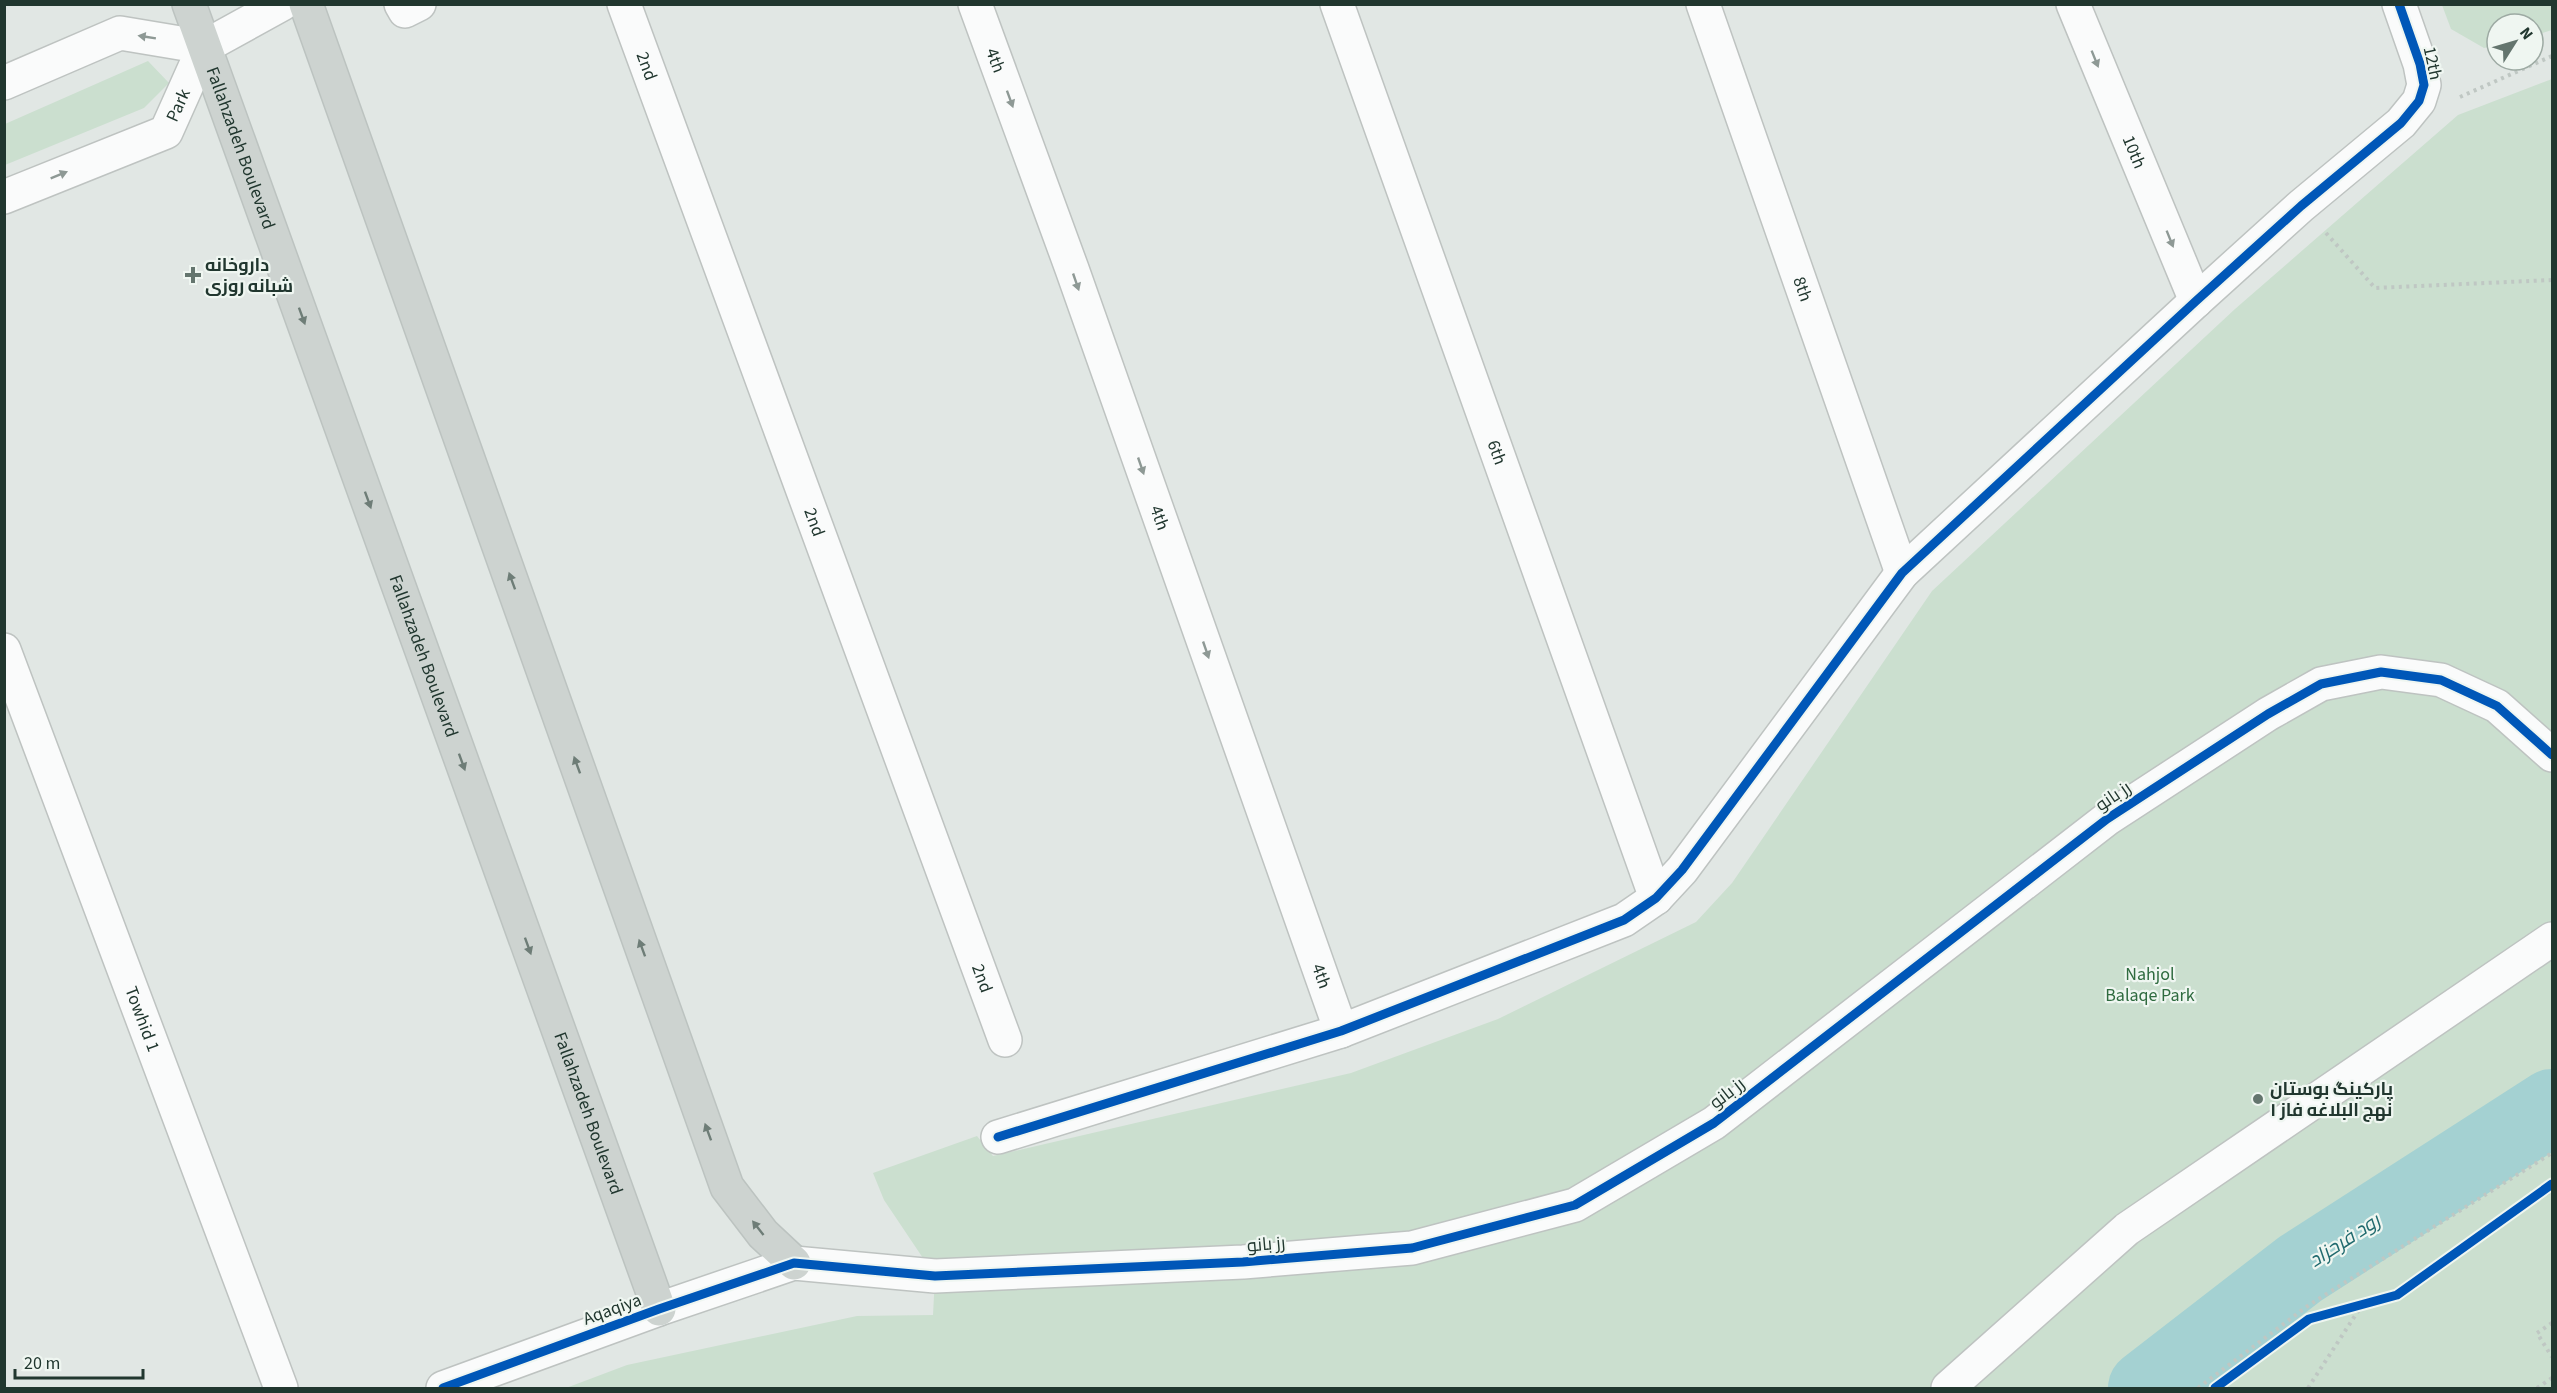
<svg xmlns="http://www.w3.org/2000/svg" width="2557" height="1393" font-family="'Source Sans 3',Cairo,sans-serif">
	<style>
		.green { fill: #cbdfcf }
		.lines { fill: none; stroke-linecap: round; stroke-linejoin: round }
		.river { stroke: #a4d1d2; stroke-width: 76 }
		.minor-casing { stroke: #bec3c1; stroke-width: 36 }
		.major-casing { stroke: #bcc3c0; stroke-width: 36 }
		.path { stroke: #bfc7c3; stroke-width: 4; stroke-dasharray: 3 4.5; stroke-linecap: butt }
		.minor { stroke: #fafbfb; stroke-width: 33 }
		.major { stroke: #cdd3d0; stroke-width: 33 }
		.cycleway-casing { stroke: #eff6f1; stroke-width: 13 }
		.cycleway { stroke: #0057b8; stroke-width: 9 }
		.oneway { fill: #8e9995 }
		.oneway2 { fill: #6e7d77 }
		.poi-dot { fill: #64756e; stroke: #eff6f1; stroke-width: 2 }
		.labels { text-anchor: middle; stroke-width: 4.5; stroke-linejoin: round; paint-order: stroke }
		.street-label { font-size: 18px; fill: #21372f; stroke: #eff6f1 }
		.poi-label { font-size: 18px; font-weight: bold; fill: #21372f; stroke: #eff6f1; text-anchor: start }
		.park-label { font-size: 18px; fill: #2f6b3f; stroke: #eff6f1 }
		.water-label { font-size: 20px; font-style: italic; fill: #206a6e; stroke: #eff6f1 }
	</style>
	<rect width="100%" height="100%" fill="#e1e7e4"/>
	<path class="green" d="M 2442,5 L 2552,5 L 2552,30 L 2533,36 L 2533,24 L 2497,24 L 2497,45 L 2484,48 L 2451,29 Z
		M 148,61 L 169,83 L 144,108 L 5,165 L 5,124 Z
		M 2552,79 L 2552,1388 L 566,1388 L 627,1365 L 857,1316 L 933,1315 L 935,1276 L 884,1200 L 873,1173 L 977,1136 L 993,1156 L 1351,1073 L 1498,1019 L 1696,922 L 1732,883 L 1932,591 L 2235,309 L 2458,115 Z"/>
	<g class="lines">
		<path class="river" d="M 2146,1388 L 2300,1269 L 2552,1107"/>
		<defs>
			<g id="minor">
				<path d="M 401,4 L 405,11 L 419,4"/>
				<path id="s1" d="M 624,4 L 1005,1040"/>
				<path id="s2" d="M 975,4 L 1072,269 L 1341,1031"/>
				<path id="s3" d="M 1337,4 L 1656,898"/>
				<path id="s4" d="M 1703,4 L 1902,573"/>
				<path id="s5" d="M 2073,4 L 2196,301"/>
				<path d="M 204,47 L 282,4"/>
				<path d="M 4,83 L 120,33 L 204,47"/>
				<path id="s6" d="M 4,197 L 166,132 L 204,47"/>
				<path id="s7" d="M 4,650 L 281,1388"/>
				<path d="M 998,1137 L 1341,1031 L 1624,920 L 1656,898 L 1682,870 L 1902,573 L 2196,301 L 2301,206 L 2401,123 L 2419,101 L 2424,85 L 2420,64 L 2399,4"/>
				<path d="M 443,1388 L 659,1309 L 794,1263 L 935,1276 L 1243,1262 L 1412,1248 L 1575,1205 L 1714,1123 L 2107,819 L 2268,714 L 2321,684 L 2381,672 L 2441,680 L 2497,706 L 2552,755"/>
				<path d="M 1948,1388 L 2127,1229 L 2552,939"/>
			</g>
			<g id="major">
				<path id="s8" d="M 189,4 L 659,1309"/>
				<path d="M 306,4 L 727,1187 L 763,1234 L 794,1263"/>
			</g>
		</defs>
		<use href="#minor" class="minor-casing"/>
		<use href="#major" class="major-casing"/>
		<path class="path" d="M 2460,97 L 2552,56
			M 2326,233 L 2375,288 L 2552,280
			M 2526,1203 L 2552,1191
			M 2552,1323 L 2537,1333 L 2552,1357
			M 2198,1388 L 2309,1305 L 2552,1153
			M 2308,1388 L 2362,1305
			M 2537,1388 L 2552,1378"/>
		<use href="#minor" class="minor"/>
		<use href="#major" class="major"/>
		<defs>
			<path id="cycleway" d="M 998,1137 L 1341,1031 L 1624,920 L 1656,898 L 1682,870 L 1902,573 L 2196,301 L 2301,206 L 2401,123 L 2419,101 L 2424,85 L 2420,64 L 2399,4
				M 443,1388 L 659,1309 L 794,1263 L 935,1276 L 1243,1262 L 1412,1248 L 1575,1205 L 1714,1123 L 2107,819 L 2268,714 L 2321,684 L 2381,672 L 2441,680 L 2497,706 L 2552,755
				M 2215,1388 L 2309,1319 L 2397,1295 L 2552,1184"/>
		</defs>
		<use href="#cycleway" class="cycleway-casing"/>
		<use href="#cycleway" class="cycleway"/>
	</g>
	<defs><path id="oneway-solid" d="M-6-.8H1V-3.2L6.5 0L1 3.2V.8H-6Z" transform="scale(1.5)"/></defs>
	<g class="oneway">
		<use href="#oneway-solid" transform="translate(147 37) rotate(-171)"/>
		<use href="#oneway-solid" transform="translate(2095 59) rotate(68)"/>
		<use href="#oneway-solid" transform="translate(1010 99) rotate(70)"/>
		<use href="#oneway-solid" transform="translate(59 175) rotate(-22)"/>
		<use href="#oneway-solid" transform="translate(2170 239) rotate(68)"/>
		<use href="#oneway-solid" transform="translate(1076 282) rotate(71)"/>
		<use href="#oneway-solid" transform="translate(1141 466) rotate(71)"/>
		<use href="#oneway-solid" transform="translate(1206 650) rotate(71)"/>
	</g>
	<g class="oneway2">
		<use href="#oneway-solid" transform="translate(302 316) rotate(70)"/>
		<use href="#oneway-solid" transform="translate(368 500) rotate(70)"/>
		<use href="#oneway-solid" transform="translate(512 581) rotate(-110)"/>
		<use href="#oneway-solid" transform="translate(462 762) rotate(70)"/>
		<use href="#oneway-solid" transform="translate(577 765) rotate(-110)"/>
		<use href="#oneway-solid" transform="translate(528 946) rotate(70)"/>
		<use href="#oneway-solid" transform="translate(642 948) rotate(-110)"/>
		<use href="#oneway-solid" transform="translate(708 1132) rotate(-110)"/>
		<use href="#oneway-solid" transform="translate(758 1228) rotate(-128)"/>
	</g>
	<g class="poi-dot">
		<path d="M190 266h6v6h6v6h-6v6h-6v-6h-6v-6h6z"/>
		<circle cx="2258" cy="1099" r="6"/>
	</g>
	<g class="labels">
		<g class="street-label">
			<text dy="6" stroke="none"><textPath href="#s2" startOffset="60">4th</textPath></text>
			<text transform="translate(2433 63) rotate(78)" y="6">12th</text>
			<text dy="6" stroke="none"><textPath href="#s1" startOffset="66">2nd</textPath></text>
			<text dy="6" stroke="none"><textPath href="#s6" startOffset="204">Park</textPath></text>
			<text dy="6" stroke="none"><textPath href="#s8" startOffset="153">Fallahzadeh Boulevard</textPath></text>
			<text dy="6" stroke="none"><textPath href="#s5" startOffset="160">10th</textPath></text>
			<text dy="6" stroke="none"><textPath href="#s4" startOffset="302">8th</textPath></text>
			<text dy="6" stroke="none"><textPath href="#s3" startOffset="476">6th</textPath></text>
			<text dy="6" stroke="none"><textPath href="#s2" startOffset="546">4th</textPath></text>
			<text dy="6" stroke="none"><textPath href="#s1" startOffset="552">2nd</textPath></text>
			<text dy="6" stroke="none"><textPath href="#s8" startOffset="693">Fallahzadeh Boulevard</textPath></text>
			<text transform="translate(2113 796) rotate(-34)" y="6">رز بانو</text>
			<text dy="6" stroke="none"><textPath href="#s2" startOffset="1032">4th</textPath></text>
			<text dy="6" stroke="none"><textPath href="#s1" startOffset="1038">2nd</textPath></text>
			<text dy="6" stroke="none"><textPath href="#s7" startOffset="394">Towhid 1</textPath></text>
			<text transform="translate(1727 1093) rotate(-38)" y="6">رز بانو</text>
			<text dy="6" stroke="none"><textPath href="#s8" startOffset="1179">Fallahzadeh Boulevard</textPath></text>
			<text transform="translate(1266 1244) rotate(-5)" y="6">رز بانو</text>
			<text transform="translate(612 1309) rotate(-20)" y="6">Aqaqiya</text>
		</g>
		<g class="poi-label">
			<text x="205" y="271">داروخانه<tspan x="205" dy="21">شبانه روزی</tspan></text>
			<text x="2270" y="1095">پارکینگ بوستان<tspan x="2270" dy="21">نهج البلاغه فاز ۱</tspan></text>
		</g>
		<g class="park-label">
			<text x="2150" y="980">Nahjol<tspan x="2150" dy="21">Balaqe Park</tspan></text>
		</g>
		<g class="water-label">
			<text transform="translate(2344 1240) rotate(-33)" y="7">رود فرحزاد</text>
		</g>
	</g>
	<rect width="2557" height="1393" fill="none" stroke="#21372f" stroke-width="12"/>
	<g transform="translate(2515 42) rotate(53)"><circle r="28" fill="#eff6f1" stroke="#9daaa3" stroke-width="1.5"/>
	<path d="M0-4.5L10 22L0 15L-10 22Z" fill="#64756e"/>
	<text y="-9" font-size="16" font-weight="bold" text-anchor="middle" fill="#21372f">N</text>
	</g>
	<path d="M15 1369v9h128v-9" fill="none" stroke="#21372f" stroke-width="3"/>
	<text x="24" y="1369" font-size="18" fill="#21372f" stroke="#eff6f1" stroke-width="4.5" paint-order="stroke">20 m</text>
</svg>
